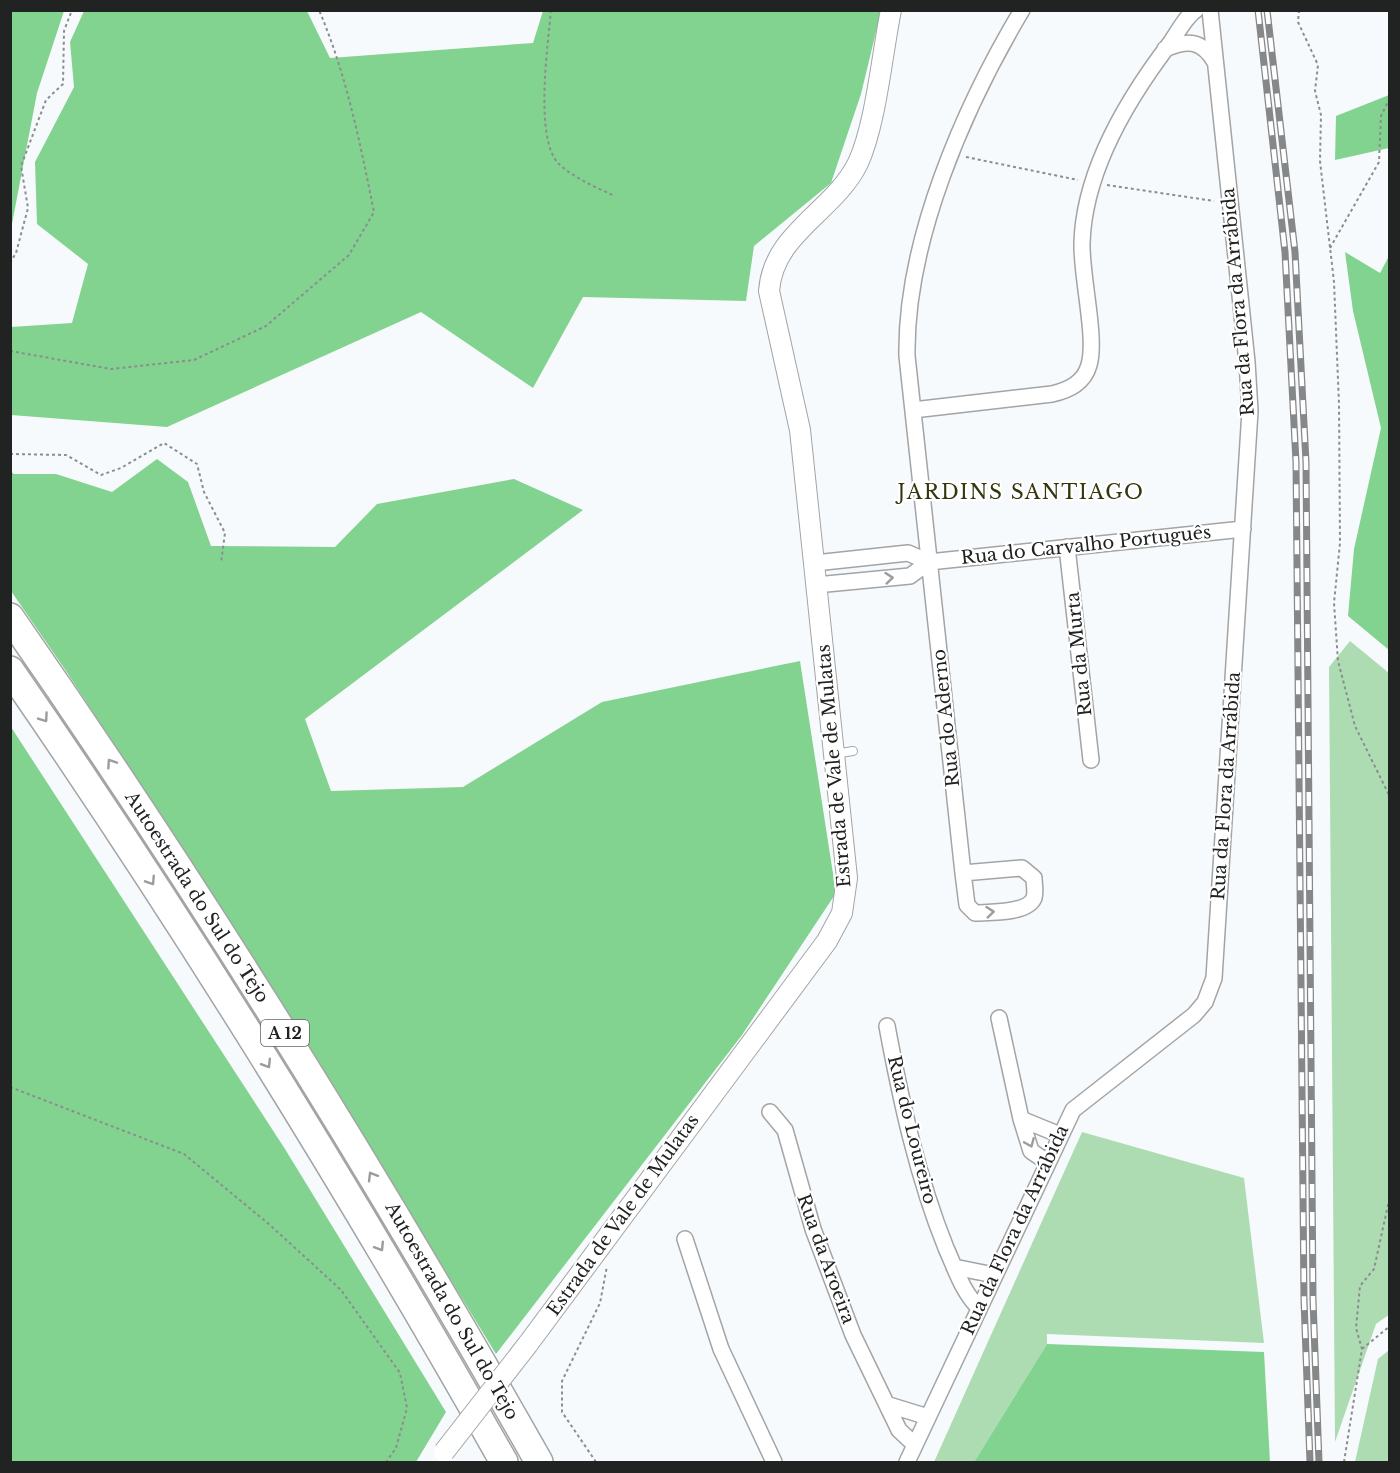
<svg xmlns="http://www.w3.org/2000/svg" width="1400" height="1473" font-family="'Libre Baskerville',serif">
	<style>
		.green { fill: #addcb3 }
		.forest { fill: #83d390 }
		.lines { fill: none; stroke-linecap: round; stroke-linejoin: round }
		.service-casing { stroke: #a2a4a6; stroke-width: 10 }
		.minor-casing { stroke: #a2a4a6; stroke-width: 18 }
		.tertiary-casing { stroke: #a2a4a6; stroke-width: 22 }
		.motorway-casing { stroke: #a2a4a6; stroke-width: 30 }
		.path { stroke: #8b8d8e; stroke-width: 2; stroke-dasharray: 3 3; stroke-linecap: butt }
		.service { stroke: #fff; stroke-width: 8 }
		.minor { stroke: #fff; stroke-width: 15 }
		.tertiary { stroke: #fff; stroke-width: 20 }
		.motorway { stroke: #fff; stroke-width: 27 }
		.rail-casing { stroke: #858788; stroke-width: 7 }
		.rail { stroke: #fff; stroke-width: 4.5; stroke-dasharray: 14; stroke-linecap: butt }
		.tertiary-bridge-casing { stroke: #a2a4a6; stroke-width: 22; stroke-linecap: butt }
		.tertiary-bridge { stroke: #fff; stroke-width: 20 }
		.oneway { stroke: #9b9c9c }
		.labels { text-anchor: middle; stroke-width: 4.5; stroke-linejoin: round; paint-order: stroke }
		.shield { fill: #fff; stroke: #646464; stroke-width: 1.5 }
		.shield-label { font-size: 16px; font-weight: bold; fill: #212222 }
		.street-label { font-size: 18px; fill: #212222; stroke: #fff }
		.neighbourhood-label { font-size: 20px; letter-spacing: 1.5px; fill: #34370e; stroke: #fff }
	</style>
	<rect width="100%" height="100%" fill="#f7fafc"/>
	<path class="green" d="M 1350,641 L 1389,673 L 1390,1314 L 1376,1324 L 1335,1442 L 1329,667 Z
		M 1082,1132 L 1244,1178 L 1264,1343 L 1047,1334 L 1047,1344 L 974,1462 L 934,1462 Z
		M 1389,1350 L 1389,1462 L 1355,1462 L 1378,1359 Z"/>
	<path class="forest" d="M 11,10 L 64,11 L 37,93 L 11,229 Z
		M 84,11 L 307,11 L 330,58 L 533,43 L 543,11 L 881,11 L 861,94 L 831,183 L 754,246 L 746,301 L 583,297 L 533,388 L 421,312 L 167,427 L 11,415 L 11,327 L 72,323 L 88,264 L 37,224 L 35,162 L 74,87 L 70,42 Z
		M 1389,95 L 1389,148 L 1335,160 L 1336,116 Z
		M 1345,252 L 1380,273 L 1389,256 L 1389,650 L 1348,616 L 1354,549 L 1381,428 L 1353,311 Z
		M 157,459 L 188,482 L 211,546 L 335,547 L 377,504 L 514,479 L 583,510 L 305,719 L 331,791 L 463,787 L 602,702 L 800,661 L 836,893 L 742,1035 L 496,1354 L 255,960 L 66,671 L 11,591 L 10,471 L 14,474 L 56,474 L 112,492 Z
		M 11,727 L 285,1149 L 446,1412 L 416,1462 L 11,1462 Z
		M 1047,1344 L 1264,1352 L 1270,1462 L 974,1462 Z"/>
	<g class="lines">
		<defs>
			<path id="service" d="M 834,754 L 853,751"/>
			<path id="minor" d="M 1165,49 C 1187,40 1201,39 1215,62
				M 913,410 L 1052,394 C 1069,390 1084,383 1089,365 C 1097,338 1081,276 1082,243 C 1084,170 1128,98 1171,42 C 1178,32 1186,16 1196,10
				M 1067,547 L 1091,760
				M 815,563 L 908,553 L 929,562 L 1243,529
				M 816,585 L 910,576 L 929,562
				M 963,873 L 1022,868 L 1034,878 C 1034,884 1036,892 1034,898 C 1027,914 990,912 975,913 L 967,905 L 963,873 L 907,356 C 905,242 964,107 1022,10
				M 999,1018 L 1021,1119 L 1031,1151 L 1047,1162
				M 887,1026 C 901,1101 917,1176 946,1248 C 956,1270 962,1291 979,1308
				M 770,1112 L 785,1130 L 813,1229 L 853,1335 L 899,1430 L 915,1445
				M 1021,1119 L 1060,1135
				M 685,1239 L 721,1349 L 774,1462
				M 954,1267 L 994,1275
				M 889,1405 L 928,1417
				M 907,1462 L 1073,1110 L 1194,1015 L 1205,1002 L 1214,978 L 1250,411 L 1247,362 L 1210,10"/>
			<path id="tertiary" d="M 528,1344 L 827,941 L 842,913 L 847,878 L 800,430 L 769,291 C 773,233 834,212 858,163 C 876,124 882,54 891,10"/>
			<path id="motorway" d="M 10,617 C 200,890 375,1173 539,1462
				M 10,670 C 187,926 351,1192 504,1462"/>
		</defs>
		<use href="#service" class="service-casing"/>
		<use href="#minor" class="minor-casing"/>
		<use href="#tertiary" class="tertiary-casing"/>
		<use href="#motorway" class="motorway-casing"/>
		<path class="path" d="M 551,10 C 548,45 534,140 559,164 C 574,178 597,188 615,196
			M 1299,10 L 1298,22 L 1318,65 L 1315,91 L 1321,115 L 1320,161 L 1334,282 L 1339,404 L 1340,543 L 1334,603 L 1338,661 L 1355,726 L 1390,797
			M 966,157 L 1078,180
			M 1107,185 L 1214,201
			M 1330,248 L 1379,162 L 1381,116 L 1390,98
			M 10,263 L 16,253 L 28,208 L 21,166 L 46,100 L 63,84 L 64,31 L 72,10
			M 10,351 L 111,369 L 194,360 L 266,326 L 349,255 L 374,212 C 360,143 347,76 319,10
			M 10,454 L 66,455 L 101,475 L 121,468 L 164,443 L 197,464 L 204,492 L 225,533 L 221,563
			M 10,1087 L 184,1154 L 270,1225 L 341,1290 L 400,1373 L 407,1408 L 396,1448 L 386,1462
			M 1362,1349 L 1390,1326
			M 596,1462 L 562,1412 L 562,1381 L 600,1303 L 607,1266
			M 1344,1462 L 1362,1349 L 1356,1328 L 1360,1286 L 1374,1269 L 1390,1196"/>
		<use href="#service" class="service"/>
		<use href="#minor" class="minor"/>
		<use href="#tertiary" class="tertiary"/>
		<use href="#motorway" class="motorway"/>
		<defs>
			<path id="rail" d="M 1258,10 L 1285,252 L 1296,462 L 1304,1300 L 1310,1462
				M 1267,10 L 1295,252 L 1306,462 L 1313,1300 L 1319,1462"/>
		</defs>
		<use href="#rail" class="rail-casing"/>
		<use href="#rail" class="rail"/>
		<defs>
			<path id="tertiary-bridge" d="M 444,1452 L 528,1344"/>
		</defs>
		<use href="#tertiary-bridge" class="tertiary-bridge-casing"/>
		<use href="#tertiary-bridge" class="tertiary-bridge"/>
	</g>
	<defs><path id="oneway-chevron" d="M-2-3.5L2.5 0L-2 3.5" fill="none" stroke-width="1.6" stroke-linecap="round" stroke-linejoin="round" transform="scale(1.5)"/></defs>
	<g class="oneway">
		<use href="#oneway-chevron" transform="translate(889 578) rotate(-6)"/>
		<use href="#oneway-chevron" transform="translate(44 718) rotate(55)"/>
		<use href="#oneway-chevron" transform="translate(111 763) rotate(-124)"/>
		<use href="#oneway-chevron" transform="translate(151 881) rotate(57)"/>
		<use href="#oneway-chevron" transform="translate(990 912) rotate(-6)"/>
		<use href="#oneway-chevron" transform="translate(267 1064) rotate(58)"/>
		<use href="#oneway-chevron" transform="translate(1030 1143) rotate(67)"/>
		<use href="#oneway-chevron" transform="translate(372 1176) rotate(-121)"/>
		<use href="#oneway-chevron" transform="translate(380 1247) rotate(58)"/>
	</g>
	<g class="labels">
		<rect class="shield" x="261" y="1020" width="48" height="26" rx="4.5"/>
		<g class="shield-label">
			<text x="285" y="1039">A 12</text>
		</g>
		<g class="street-label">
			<text transform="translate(1238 302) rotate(-95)" y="6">Rua da Flora da Arrábida</text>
			<text transform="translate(1086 545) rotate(-6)" y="6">Rua do Carvalho Português</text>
			<text transform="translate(1079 654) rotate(-96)" y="6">Rua da Murta</text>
			<text transform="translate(946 718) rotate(-96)" y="6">Rua do Aderno</text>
			<text transform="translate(834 766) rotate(-95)" y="6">Estrada de Vale de Mulatas</text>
			<text transform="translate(1226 786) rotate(-86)" y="6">Rua da Flora da Arrábida</text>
			<text transform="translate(197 897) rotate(57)" y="6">Autoestrada do Sul do Tejo</text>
			<text transform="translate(912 1130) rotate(76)" y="6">Rua do Loureiro</text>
			<text transform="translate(623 1215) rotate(-54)" y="6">Estrada de Vale de Mulatas</text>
			<text transform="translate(1015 1230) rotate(-65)" y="6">Rua da Flora da Arrábida</text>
			<text transform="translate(826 1259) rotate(70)" y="6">Rua da Aroeira</text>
			<text transform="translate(452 1311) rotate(60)" y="6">Autoestrada do Sul do Tejo</text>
		</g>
		<g class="neighbourhood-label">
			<text x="1021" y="499">JARDINS SANTIAGO</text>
		</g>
	</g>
	<rect width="1400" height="1473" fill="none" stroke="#212222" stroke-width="24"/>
</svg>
